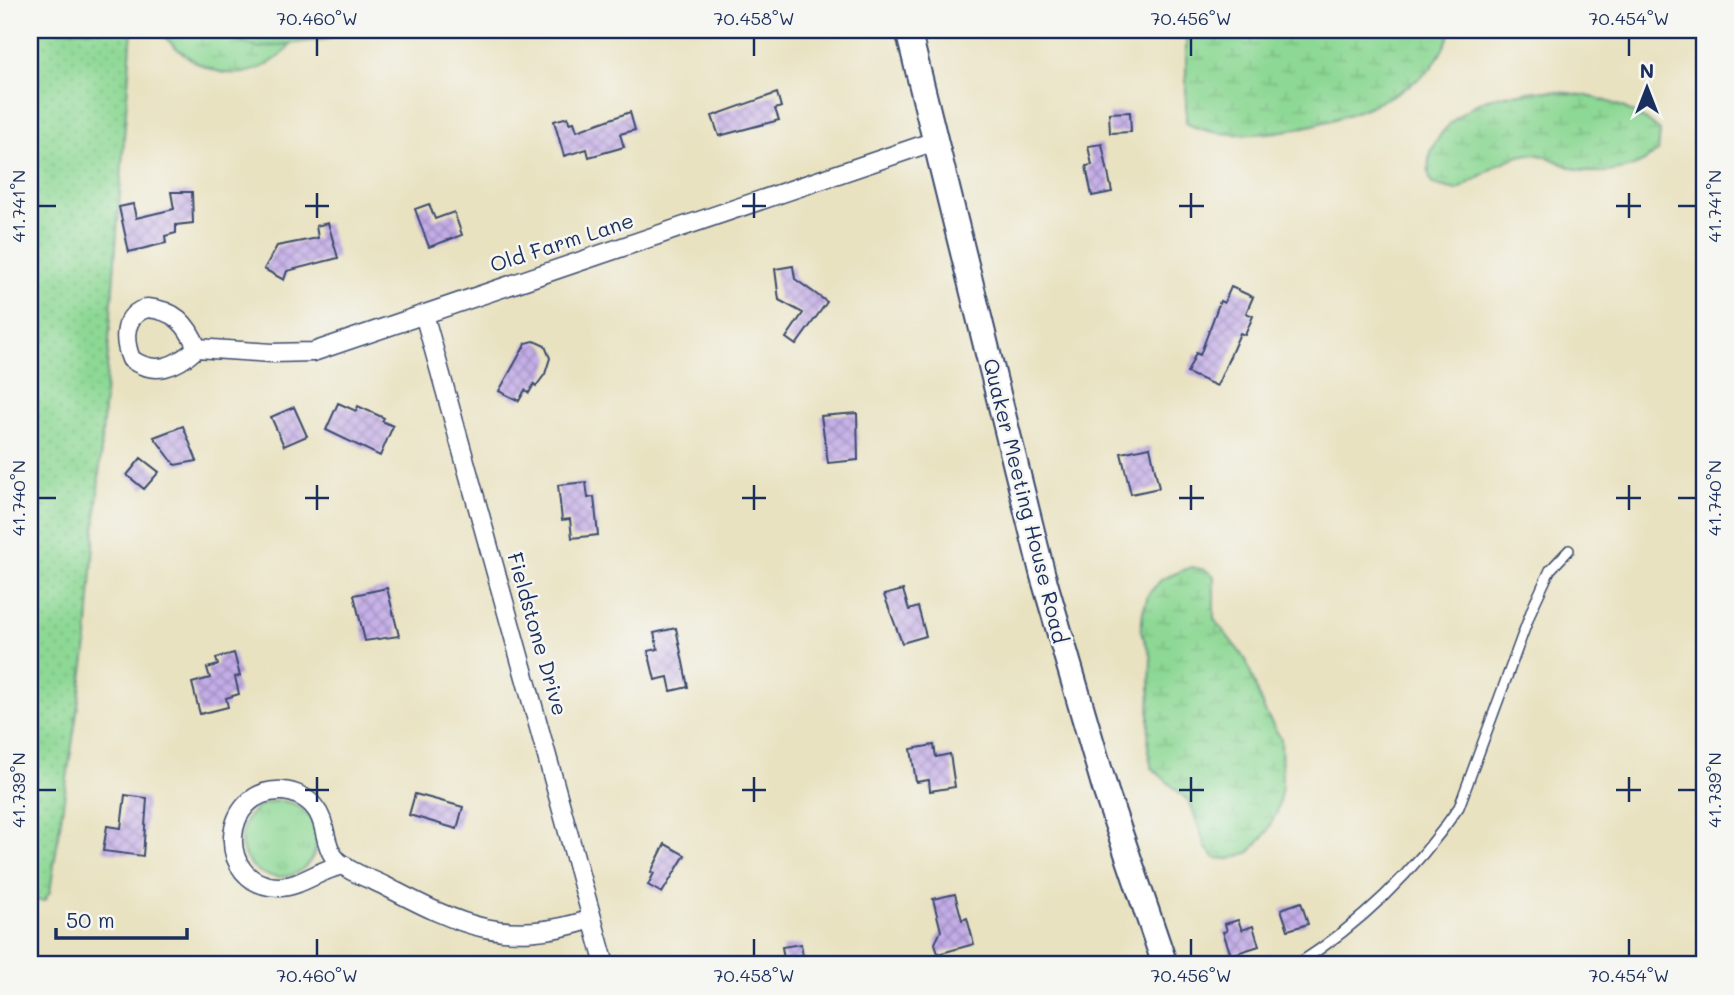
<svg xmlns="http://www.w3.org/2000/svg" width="1734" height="995" font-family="Mali,sans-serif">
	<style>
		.grass { fill: url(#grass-tufts); stroke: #548479; stroke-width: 2 }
		.forest { fill: url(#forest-firs); stroke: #46746e; stroke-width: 2 }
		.wetland { fill: url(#wetland-marsh); stroke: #548479; stroke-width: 2 }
		.park { fill: url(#park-dots); stroke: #548479; stroke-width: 2 }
		.building { fill: url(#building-cross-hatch) }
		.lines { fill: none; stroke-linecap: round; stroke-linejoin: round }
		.service-casing { stroke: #3a4a6d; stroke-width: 12 }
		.minor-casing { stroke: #3a4a6d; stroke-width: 21 }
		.secondary-casing { stroke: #3a4a6d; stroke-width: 28 }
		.service { stroke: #fff; stroke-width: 9 }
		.minor { stroke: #fff; stroke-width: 18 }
		.secondary { stroke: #fff; stroke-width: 24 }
		.ticks { fill: none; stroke: #1b2f5e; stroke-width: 2.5 }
		.labels { text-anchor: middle; stroke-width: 5; stroke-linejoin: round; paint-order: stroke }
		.street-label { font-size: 21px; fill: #1b2f5e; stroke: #f6f6f2 }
		.neatline { fill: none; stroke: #1b2f5e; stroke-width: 2.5 }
		.ticks-label { font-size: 18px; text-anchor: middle; fill: #1b2f5e }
	</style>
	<defs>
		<pattern id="grass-tufts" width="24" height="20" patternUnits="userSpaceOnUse" patternTransform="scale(1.75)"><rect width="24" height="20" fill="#8dd894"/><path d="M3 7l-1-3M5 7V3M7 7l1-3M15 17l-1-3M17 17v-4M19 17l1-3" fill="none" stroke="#79ba82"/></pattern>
		<pattern id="forest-firs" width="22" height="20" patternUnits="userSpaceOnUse" patternTransform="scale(1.75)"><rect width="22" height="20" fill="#72b87e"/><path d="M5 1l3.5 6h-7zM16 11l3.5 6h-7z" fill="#5d966a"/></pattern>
		<pattern id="wetland-marsh" width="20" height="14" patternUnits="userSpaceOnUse" patternTransform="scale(1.75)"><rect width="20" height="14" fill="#8dd894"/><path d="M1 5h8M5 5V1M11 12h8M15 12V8" fill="none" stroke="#79ba82"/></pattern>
		<pattern id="park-dots" width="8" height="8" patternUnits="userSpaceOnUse" patternTransform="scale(1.75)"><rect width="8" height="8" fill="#8dd894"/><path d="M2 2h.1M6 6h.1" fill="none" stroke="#79ba82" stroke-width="1.8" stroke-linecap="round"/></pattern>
		<pattern id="building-cross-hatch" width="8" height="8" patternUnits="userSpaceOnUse" patternTransform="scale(1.75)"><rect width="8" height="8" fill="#c4ade7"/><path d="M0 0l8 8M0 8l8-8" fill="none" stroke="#9e8dbe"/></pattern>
	</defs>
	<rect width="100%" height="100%" fill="#f6f6f2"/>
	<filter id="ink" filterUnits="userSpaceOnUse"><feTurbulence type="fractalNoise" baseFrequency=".0143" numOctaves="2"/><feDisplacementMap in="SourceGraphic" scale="14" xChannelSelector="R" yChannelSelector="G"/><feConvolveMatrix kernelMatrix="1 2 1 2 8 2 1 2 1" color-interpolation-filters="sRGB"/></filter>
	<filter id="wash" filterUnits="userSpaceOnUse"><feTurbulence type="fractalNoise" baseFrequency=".00686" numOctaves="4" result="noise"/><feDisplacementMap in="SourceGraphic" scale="28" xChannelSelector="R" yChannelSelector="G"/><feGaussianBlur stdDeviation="1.57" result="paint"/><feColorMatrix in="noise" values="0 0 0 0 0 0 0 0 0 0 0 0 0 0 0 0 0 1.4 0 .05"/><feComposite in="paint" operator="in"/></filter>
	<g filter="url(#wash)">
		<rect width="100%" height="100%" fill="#e9e2c1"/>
		<path class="grass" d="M241 839a38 38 0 1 1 76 0a38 38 0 1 1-76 0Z"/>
		<path class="forest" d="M 579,955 L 590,960 L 591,965 L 537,965 Z"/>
		<path class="wetland" d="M 158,30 L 302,30 C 295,38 289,49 281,55 C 235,93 192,67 158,30 Z
			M 1186,30 L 1452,30 C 1446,42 1438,62 1428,71 C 1379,116 1246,154 1186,123 Z
			M 1536,91 C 1580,91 1627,101 1660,131 L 1658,151 C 1635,172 1594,179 1565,165 C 1552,159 1540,152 1524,155 C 1499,160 1479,179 1456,190 L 1432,184 C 1417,150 1453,114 1483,101 C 1498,94 1520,94 1536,91 Z
			M 1191,567 L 1205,570 L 1214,576 L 1214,619 L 1246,660 L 1264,710 L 1281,739 L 1282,786 L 1277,812 L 1265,835 L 1250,852 L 1230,859 L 1215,858 L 1206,848 L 1190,802 L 1152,768 L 1148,752 L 1151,657 L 1141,631 L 1143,611 L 1149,593 L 1162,579 Z"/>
		<path class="park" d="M 30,30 L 132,30 L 86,652 L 50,892 L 44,901 L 30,900 Z
			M 213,30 L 344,30 L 328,39 L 257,48 Z"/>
		<g id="blocks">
			<path class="building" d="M 777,93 L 781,107 L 775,109 L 779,120 L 719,136 L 712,116 Z
				M 630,112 L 635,130 L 620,134 L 624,147 L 589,157 L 587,149 L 564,156 L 554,121 L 568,117 L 569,123 L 574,122 L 577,131 Z
				M 1130,112 L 1131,132 L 1110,133 L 1109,113 Z
				M 1102,144 L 1112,192 L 1092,196 L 1086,166 L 1092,165 L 1088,146 Z
				M 171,192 L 192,192 L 193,223 L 176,225 L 176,233 L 165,236 L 166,243 L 129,252 L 119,207 L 133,204 L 136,218 L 174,209 Z
				M 429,204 L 435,219 L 454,212 L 462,235 L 429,247 L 415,209 Z
				M 328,223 L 338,258 L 287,271 L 284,280 L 264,269 L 277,246 L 318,238 L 316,226 Z
				M 793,266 L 795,279 L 827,302 L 796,345 L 786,338 L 803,313 L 779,300 L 775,269 Z
				M 1231,287 L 1253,297 L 1246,313 L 1253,316 L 1245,335 L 1240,333 L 1217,386 L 1187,373 L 1196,353 L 1200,355 L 1220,301 L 1224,303 Z
				M 534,341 L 545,346 L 550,358 L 545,374 L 536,386 L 534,384 L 529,393 L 525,390 L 519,401 L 499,391 L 526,343 Z
				M 338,403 L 356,411 L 358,406 L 384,418 L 382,421 L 393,426 L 380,456 L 326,430 Z
				M 294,407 L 307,436 L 284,446 L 271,417 Z
				M 857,413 L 858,460 L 828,463 L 821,416 Z
				M 183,426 L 197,461 L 175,465 L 154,437 Z
				M 1150,447 L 1159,488 L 1131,494 L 1121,453 Z
				M 141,458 L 159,472 L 144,489 L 127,475 Z
				M 586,482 L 588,498 L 594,497 L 598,535 L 572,538 L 570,519 L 562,520 L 558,485 Z
				M 387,588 L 399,636 L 365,641 L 354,595 Z
				M 903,590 L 909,610 L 918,607 L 926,636 L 902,643 L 884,595 Z
				M 676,628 L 688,687 L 671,691 L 668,677 L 655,680 L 648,651 L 658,649 L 654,633 Z
				M 234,653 L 240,676 L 235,677 L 239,694 L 226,698 L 228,707 L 200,714 L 192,683 L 210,678 L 207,668 L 218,665 L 216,658 Z
				M 934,745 L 936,757 L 950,754 L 955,787 L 930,791 L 929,780 L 916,782 L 911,749 Z
				M 415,794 L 463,807 L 457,829 L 409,815 Z
				M 125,795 L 147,798 L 143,856 L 103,851 L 107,826 L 121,828 Z
				M 665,844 L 685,855 L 662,893 L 648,885 L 654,873 L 651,872 Z
				M 955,894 L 962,920 L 967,918 L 974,944 L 938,954 L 935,943 L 941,931 L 933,899 Z
				M 1301,902 L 1308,924 L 1288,930 L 1281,909 Z
				M 1238,920 L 1242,930 L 1253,926 L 1259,946 L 1231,955 L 1223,932 L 1227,931 L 1225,924 Z
				M 801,944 L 804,965 L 785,965 L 782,947 Z"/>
		</g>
	</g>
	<g filter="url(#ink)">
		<use href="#blocks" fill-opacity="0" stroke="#3a4a6d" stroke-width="2"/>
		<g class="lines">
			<defs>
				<path id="service" d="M 1296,965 C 1361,924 1415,871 1459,807 L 1532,609 L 1550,570 L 1569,550"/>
				<path id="minor" d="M 147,308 C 174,310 187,323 197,348 C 176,367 155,376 131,359 C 123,339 123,315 147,308 Z
					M 424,314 L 605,965
					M 197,348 L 272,353 L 313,352 L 935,141
					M 344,865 C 321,868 301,887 279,887 C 214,886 220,787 283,791 C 295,792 308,798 315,808 C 327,822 323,842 334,857 C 345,871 369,878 385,886 C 462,926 505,947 592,919"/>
				<path id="secondary" d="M 908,30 L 1043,576 L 1106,792 L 1165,965"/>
			</defs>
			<use href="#service" class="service-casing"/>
			<use href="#minor" class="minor-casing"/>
			<use href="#secondary" class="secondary-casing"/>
			<use href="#service" class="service"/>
			<use href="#minor" class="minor"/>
			<use href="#secondary" class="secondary"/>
		</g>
	</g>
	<path class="ticks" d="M 317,38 L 317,56M 754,38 L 754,56M 1191,38 L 1191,56M 1629,38 L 1629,56M 317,193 L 317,218M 754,193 L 754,218M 1191,193 L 1191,218M 1629,193 L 1629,218M 38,206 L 56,206M 305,206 L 329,206M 742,206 L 766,206M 1179,206 L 1204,206M 1616,206 L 1641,206M 1678,206 L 1696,206M 317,485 L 317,510M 754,485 L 754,510M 1191,485 L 1191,510M 1629,485 L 1629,510M 38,498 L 56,498M 305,498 L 329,498M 742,498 L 766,498M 1179,498 L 1204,498M 1616,498 L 1641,498M 1678,498 L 1696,498M 317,777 L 317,802M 754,777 L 754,802M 1191,777 L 1191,802M 1629,777 L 1629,802M 38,790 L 56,790M 305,790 L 329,790M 742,790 L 766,790M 1179,790 L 1204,790M 1616,790 L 1641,790M 1678,790 L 1696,790M 317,939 L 317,956M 754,939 L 754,956M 1191,939 L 1191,956M 1629,939 L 1629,956"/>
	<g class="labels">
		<g class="street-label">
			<text transform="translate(562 243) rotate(-18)" y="7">Old Farm Lane</text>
			<text transform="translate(1025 501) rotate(76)" y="7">Quaker Meeting House Road</text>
			<text transform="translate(537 634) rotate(74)" y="7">Fieldstone Drive</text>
		</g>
	</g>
	<rect width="1734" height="995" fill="none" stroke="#f6f6f2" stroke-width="77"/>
	<g transform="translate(1647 88)" stroke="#f6f6f2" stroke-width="5" paint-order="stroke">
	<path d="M0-5L12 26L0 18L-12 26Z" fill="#1b2f5e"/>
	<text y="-10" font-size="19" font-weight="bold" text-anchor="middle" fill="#1b2f5e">N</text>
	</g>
	<path d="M56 928v10h131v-10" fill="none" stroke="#1b2f5e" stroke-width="3.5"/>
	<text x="66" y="928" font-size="21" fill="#1b2f5e" stroke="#f6f6f2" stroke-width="5" paint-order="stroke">50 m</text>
	<rect x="38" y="38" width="1658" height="918" class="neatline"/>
	<g class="ticks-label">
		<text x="317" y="25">70.460°W</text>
		<text x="754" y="25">70.458°W</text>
		<text x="1191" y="25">70.456°W</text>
		<text x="1629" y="25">70.454°W</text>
		<text transform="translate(19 206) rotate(-90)" y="6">41.741°N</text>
		<text transform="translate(1715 206) rotate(-90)" y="6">41.741°N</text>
		<text transform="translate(19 498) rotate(-90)" y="6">41.740°N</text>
		<text transform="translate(1715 498) rotate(-90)" y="6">41.740°N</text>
		<text transform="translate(19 790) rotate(-90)" y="6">41.739°N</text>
		<text transform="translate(1715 790) rotate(-90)" y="6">41.739°N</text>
		<text x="317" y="982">70.460°W</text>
		<text x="754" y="982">70.458°W</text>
		<text x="1191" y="982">70.456°W</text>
		<text x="1629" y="982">70.454°W</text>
	</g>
</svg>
